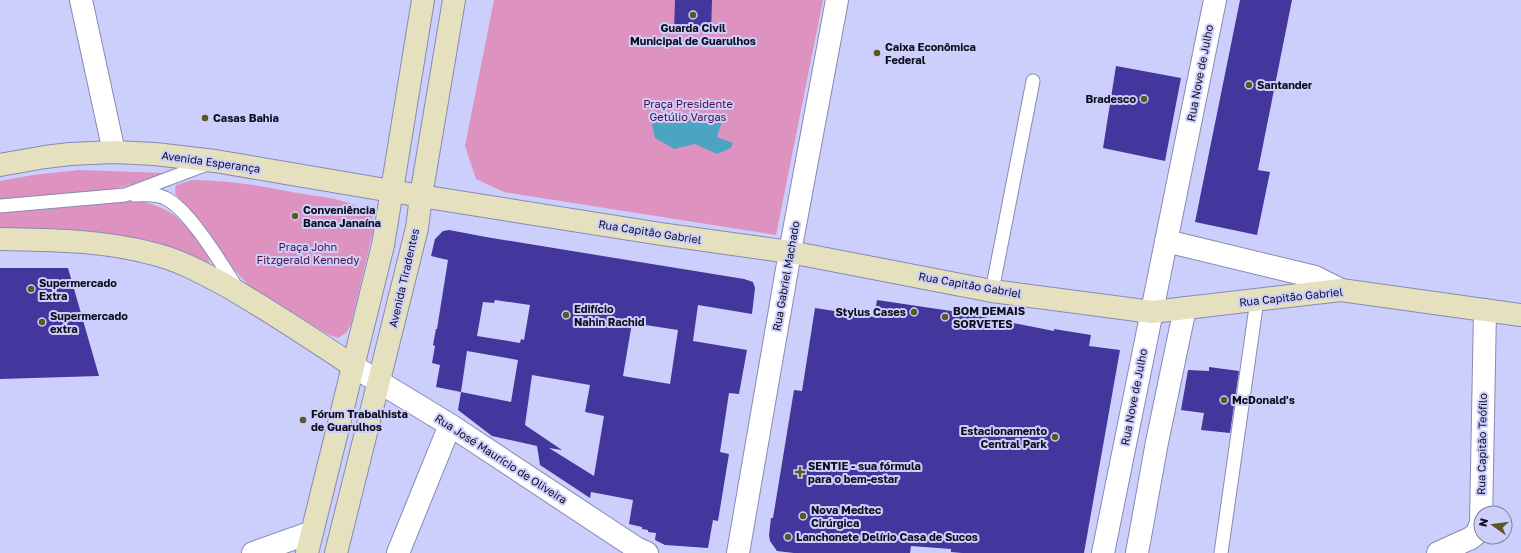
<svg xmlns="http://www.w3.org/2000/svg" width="1521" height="553" font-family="'Golos Text',sans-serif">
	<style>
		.green { fill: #dd92c0 }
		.water { fill: #4ba5c2 }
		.building { fill: #43369d; fill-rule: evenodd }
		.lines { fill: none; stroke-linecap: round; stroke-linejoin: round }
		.service-casing { stroke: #888ab3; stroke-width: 15 }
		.minor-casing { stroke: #888ab3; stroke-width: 24 }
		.secondary-casing { stroke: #888ab3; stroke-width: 24 }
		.service { stroke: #fff; stroke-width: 13 }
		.minor { stroke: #fff; stroke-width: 22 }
		.secondary { stroke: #e5e1be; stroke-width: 22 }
		.poi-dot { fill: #5d5723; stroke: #cccffb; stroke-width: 1.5 }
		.labels { text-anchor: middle; stroke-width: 4; stroke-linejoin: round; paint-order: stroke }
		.poi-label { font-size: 11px; font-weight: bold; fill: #0d0d1c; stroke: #cccffb; text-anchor: start }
		.street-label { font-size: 11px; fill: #0d0d1c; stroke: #cccffb }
		.park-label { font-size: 11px; fill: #510c3d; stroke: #cccffb }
	</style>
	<rect width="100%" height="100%" fill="#cccffb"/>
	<path class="green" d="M 494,0 L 823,0 L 776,235 L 504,192 L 476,179 L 465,146 Z
		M 79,170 L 164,173 L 133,184 L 110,190 L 0,200 L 0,181 L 33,175 Z
		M 192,180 C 227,180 263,186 297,193 C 323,197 351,199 372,215 L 374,228 L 351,324 L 347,332 L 338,338 L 329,335 L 249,286 C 222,258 202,223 176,195 L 175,190 L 176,185 Z
		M 138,201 C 168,206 181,218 199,242 C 204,249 210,254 209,264 L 207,266 L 0,230 L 0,211 Z"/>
	<path class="water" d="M 675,114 L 693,122 L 716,117 L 722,121 L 717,137 L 733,143 L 731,148 L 717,154 L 695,144 L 674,149 L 655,138 L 652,125 L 661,117 Z"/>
	<path class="building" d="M 675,0 L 712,0 L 711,32 L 674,30 Z
		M 1240,0 L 1292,0 L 1258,170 L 1270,172 L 1257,235 L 1195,222 Z
		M 1116,66 L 1181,78 L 1165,161 L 1103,148 Z
		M 449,230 L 486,237 L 744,279 L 753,282 L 755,288 L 752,314 L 698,305 L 693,341 L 747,350 L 739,394 L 729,393 L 720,452 L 729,454 L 718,521 L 713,520 L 708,548 L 665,545 L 655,540 L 656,533 L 648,532 L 648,530 L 642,529 L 642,527 L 629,524 L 633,500 L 591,492 L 590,498 L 540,465 L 537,446 L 492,436 L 458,410 L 461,392 L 511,402 L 518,360 L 467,351 L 461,392 L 436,387 L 440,365 L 432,363 L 435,346 L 433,345 L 436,329 L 437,329 L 448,260 L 431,256 L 435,239 L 443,231 ZM 495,300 L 530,305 L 524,340 L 521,339 L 520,343 L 477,336 L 483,302 L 494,303 ZM 632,323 L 678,330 L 670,384 L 623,376 ZM 532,375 L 590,385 L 585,412 L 604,416 L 594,476 L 549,448 L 562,450 L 525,425 Z
		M 0,268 L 68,268 L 99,376 L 0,379 Z
		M 877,300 L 958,312 L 1054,331 L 1054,329 L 1091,335 L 1089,346 L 1120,350 L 1084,553 L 962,553 L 951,552 L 951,549 L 911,546 L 910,553 L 794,553 L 777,551 L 770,541 L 769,535 L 771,518 L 773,518 L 794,390 L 802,391 L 815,308 L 874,317 Z
		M 1209,367 L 1239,371 L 1230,433 L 1201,430 L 1204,413 L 1181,410 L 1188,370 L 1209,371 Z"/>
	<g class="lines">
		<defs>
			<path id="service" d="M 134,195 C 144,195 155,193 165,198 C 189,209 222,265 237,288
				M 0,206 L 125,195 L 210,163
				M 992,291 L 1033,81
				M 1221,553 L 1257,300"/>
			<path id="minor" d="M 81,0 L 114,152
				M 1166,241 L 1315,277 L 1341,290
				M 353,366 L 450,425 L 636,548 L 647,553
				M 253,553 L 312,532
				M 398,553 L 450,425
				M 738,553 L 790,252 L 837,0
				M 1103,553 L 1215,0
				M 1137,553 L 1157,442 L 1185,308
				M 1438,553 L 1471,538 L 1477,533 L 1481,523 L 1485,310"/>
			<path id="secondary" d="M 0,165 L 45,157 L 70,154 L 114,152 L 155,154 L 215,161 L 421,196 L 661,234 L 790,252 L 992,291 L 1152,312 L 1341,290 L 1521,315
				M 0,239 C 50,240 101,240 150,253 C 177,259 201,272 225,285 C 269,310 311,338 353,366
				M 307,553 L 383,245 L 423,0
				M 336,553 L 417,228 L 421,196 L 454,0"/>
		</defs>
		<use href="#service" class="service-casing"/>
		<use href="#minor" class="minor-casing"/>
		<use href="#secondary" class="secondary-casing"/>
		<use href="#service" class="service"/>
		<use href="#minor" class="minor"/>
		<use href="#secondary" class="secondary"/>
	</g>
	<g class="poi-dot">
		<circle cx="693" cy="15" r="4"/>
		<circle cx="877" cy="53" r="4"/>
		<circle cx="1249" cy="85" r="4"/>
		<circle cx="1144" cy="99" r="4"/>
		<circle cx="205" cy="118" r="4"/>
		<circle cx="295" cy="216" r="4"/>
		<circle cx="31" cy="289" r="4"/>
		<circle cx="914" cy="312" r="4"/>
		<circle cx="566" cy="315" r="4"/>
		<circle cx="945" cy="317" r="4"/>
		<circle cx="42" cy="322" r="4"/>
		<circle cx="1224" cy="400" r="4"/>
		<circle cx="303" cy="420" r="4"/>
		<circle cx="1055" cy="437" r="4"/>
		<path d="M798 466h4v4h4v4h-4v4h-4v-4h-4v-4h4z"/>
		<circle cx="803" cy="516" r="4"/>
		<circle cx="788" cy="537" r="4"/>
	</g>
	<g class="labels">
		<g class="poi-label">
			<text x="693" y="32" text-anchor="middle">Guarda Civil<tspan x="693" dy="13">Municipal de Guarulhos</tspan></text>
			<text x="885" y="51">Caixa Econômica<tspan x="885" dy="13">Federal</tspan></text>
			<text x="1257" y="89">Santander</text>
			<text x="1136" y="103" text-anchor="end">Bradesco</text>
			<text x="213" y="122">Casas Bahia</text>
			<text x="303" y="214">Conveniência<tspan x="303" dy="13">Banca Janaína</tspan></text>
			<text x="39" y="287">Supermercado<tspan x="39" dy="13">Extra</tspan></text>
			<text x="574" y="313">Edifício<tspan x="574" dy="13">Nahin Rachid</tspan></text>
			<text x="953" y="315">BOM DEMAIS<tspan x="953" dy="13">SORVETES</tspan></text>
			<text x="906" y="316" text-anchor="end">Stylus Cases</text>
			<text x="50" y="320">Supermercado<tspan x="50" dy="13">extra</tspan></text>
			<text x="1232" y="404">McDonald's</text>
			<text x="311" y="418">Fórum Trabalhista<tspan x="311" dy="13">de Guarulhos</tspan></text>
			<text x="1047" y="435" text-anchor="end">Estacionamento<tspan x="1047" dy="13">Central Park</tspan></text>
			<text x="808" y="470">SENTIE - sua fórmula<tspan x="808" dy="13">para o bem-estar</tspan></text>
			<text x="811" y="514">Nova Medtec<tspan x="811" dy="13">Cirúrgica</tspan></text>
			<text x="796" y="541">Lanchonete Delírio Casa de Sucos</text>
		</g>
		<g class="street-label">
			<text transform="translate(1200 73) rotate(-79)" y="4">Rua Nove de Julho</text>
			<text transform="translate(211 162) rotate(8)" y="4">Avenida Esperança</text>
			<text transform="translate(650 232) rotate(9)" y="4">Rua Capitão Gabriel</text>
			<text transform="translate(786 276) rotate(-80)" y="4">Rua Gabriel Machado</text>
			<text transform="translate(404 278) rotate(-77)" y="4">Avenida Tiradentes</text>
			<text transform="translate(970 285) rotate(10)" y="4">Rua Capitão Gabriel</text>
			<text transform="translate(1291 297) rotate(-6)" y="4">Rua Capitão Gabriel</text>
			<text transform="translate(1134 397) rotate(-79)" y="4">Rua Nove de Julho</text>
			<text transform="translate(1482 444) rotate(-89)" y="4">Rua Capitão Teófilo</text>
			<text transform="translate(501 459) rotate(33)" y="4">Rua José Maurício de Oliveira</text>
		</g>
		<g class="park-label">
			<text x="688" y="108">Praça Presidente<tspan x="688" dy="13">Getúlio Vargas</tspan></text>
			<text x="308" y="251">Praça John<tspan x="308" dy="13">Fitzgerald Kennedy</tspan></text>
		</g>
	</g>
	<g transform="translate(1493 525) rotate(284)"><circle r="19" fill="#cccffb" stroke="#8081a2"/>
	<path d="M0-3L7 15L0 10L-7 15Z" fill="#5d5723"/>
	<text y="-6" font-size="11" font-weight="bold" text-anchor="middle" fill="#0d0d1c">N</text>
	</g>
</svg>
